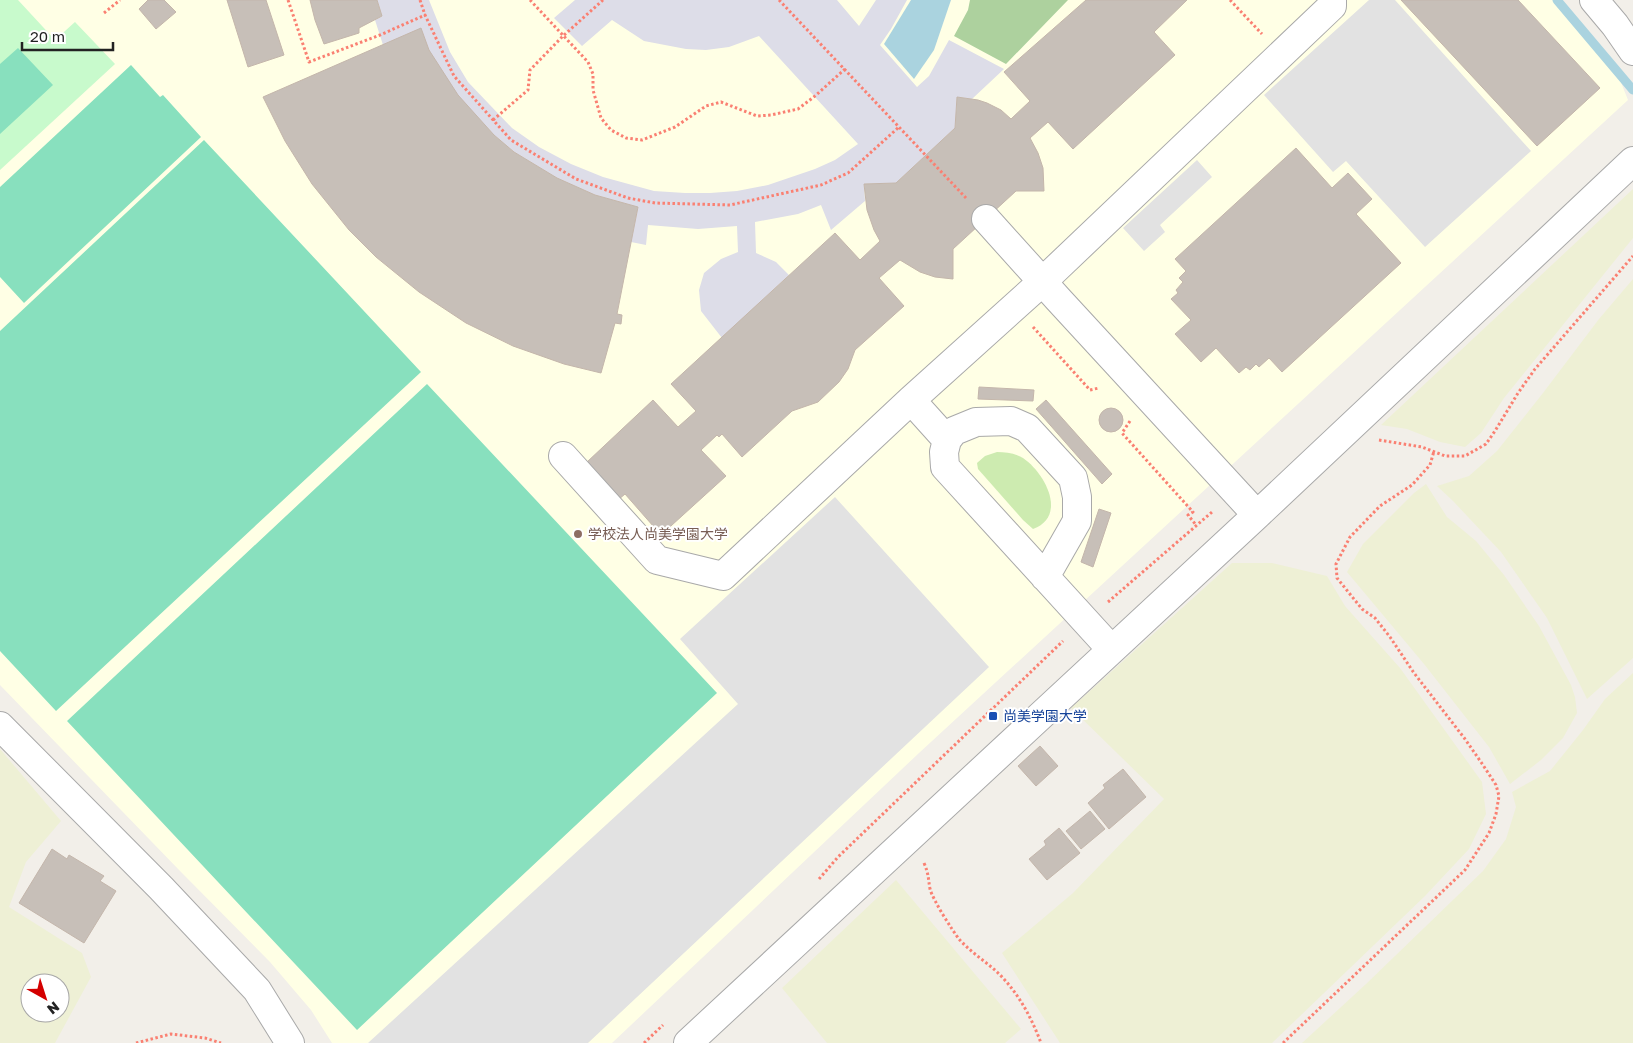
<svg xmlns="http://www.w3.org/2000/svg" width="1633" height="1043" font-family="'Golos Text','Noto Sans JP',sans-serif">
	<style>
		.education { fill: #ffffe5 }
		.farmland { fill: #eef0d5; fill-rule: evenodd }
		.grass { fill: #cdebb0 }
		.forest { fill: #add19e }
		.park { fill: #c8facc }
		.pitch { fill: #88e0be }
		.parking { fill: #e2e2e2 }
		.plaza { fill: #dddde8 }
		.water { fill: #aad3df }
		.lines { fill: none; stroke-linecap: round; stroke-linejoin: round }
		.stream { stroke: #aad3df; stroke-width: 9 }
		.building { fill: #c7bfb8; stroke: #c4b6ab }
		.minor-casing { stroke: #a9a9a9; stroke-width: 30 }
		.path { stroke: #fa8072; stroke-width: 3; stroke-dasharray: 2.5 2.5; stroke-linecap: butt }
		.minor { stroke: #fff; stroke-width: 28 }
		.education-dot { fill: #8d6e63; stroke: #fff; stroke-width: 2 }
		.transit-dot { fill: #1a4fb4; stroke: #fff; stroke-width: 2 }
		.labels { text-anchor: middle; stroke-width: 4; stroke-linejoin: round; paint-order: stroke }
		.education-label { font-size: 14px; fill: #785e54; stroke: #fff; text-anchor: start }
		.transit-label { font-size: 14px; fill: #164399; stroke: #fff; text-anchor: start }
	</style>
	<rect width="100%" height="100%" fill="#f2efe9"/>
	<path class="education" d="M 0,0 L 1552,0 L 1618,75 L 1628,100 L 919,753 L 612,1043 L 332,1043 L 311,1010 L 270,962 L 181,872 L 0,685 Z"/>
	<path class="farmland" d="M 1633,189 L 1633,238 L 1504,398 L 1481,433 L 1465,447 L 1440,442 L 1407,429 L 1381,425 Z
		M 1633,279 L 1633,658 L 1587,699 L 1547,618 L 1501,552 L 1453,501 L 1437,486 L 1469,476 L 1497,451 L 1543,393 L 1599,319 Z
		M 1426,484 L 1447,517 L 1476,541 L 1504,575 L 1539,626 L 1571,685 L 1575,697 L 1577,713 L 1563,738 L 1541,760 L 1510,784 L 1489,747 L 1424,664 L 1347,572 L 1363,544 L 1414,493 Z
		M 1232,563 L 1272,563 L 1327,576 L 1345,606 L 1400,668 L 1482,782 L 1486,814 L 1469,849 L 1425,896 L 1272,1043 L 1060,1043 L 1002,953 L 1073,893 L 1164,799 L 1071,708 Z
		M 1633,673 L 1633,1043 L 1302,1043 L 1366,984 L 1483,871 L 1506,839 L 1516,807 L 1512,792 L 1550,771 L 1583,730 L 1605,699 Z
		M 0,749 L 61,821 L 26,862 L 9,907 L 82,953 L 91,977 L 55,1043 L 0,1043 ZM 30,983 L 60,983 L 60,1013 L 30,1013 Z
		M 896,880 L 1021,1029 L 1005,1043 L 827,1043 L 782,988 Z"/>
	<path class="grass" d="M 997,452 C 1006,452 1015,453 1023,458 C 1045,473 1068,516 1033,529 L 1023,520 L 978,469 L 977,463 L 985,456 Z"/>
	<path class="forest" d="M 970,0 L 1068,0 L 1006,64 L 954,36 L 968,10 Z"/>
	<path class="park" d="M 0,0 L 18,0 L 55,40 L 75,22 L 115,64 L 0,170 Z"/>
	<path class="pitch" d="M 18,48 L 53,85 L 0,134 L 0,64 Z
		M 131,65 L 160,97 L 163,95 L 201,137 L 24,303 L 0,277 L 0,187 Z
		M 204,140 L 421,372 L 56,711 L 0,651 L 0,331 Z
		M 427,384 L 717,693 L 357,1030 L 67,721 Z"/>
	<path class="parking" d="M 1369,0 L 1395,0 L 1531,151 L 1425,247 L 1346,161 L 1333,172 L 1264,95 Z
		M 1197,160 L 1212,177 L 1160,225 L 1165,232 L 1144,251 L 1123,228 Z
		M 835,497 L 989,667 L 588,1043 L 368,1043 L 738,704 L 680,639 Z"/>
	<path class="plaza" d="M 377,0 L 429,0 L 450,52 L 468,82 L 512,128 L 539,147 L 571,164 L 603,177 L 654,191 L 685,193 L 710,193 L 737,191 L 768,185 L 815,169 L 835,160 L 858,144 L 759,36 L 729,47 L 706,50 L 686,49 L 644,41 L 612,20 L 582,46 L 554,18 L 575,0 L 837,0 L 859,26 L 876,0 L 907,0 L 891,29 L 880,45 L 917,87 L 929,76 L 949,40 L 1004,69 L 972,99 L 957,97 L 955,128 L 896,183 L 864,184 L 865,201 L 831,230 L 821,205 L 798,214 L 755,222 L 756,253 L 776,262 L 789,275 L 722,338 L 701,311 L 699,290 L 704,273 L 721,259 L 738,252 L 737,226 L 698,229 L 648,225 L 646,245 L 631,242 L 638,207 L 595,195 L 557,178 L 514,152 L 494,135 L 481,121 L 383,45 L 375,20 L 382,16 Z"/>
	<path class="water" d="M 911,0 L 951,0 L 934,50 L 914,79 L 884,44 Z"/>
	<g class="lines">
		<path class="stream" d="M 1557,0 L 1633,90"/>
	</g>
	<path class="building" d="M 148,0 L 164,0 L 176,12 L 156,29 L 139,9 Z
		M 227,0 L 266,0 L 284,55 L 248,67 Z
		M 310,0 L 377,0 L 382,16 L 359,28 L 359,33 L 324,44 L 315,20 Z
		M 1086,0 L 1187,0 L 1154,32 L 1175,55 L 1073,149 L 1048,122 L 1030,138 L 1038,153 L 1043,168 L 1044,191 L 1016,191 L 953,249 L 953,279 L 935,277 L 920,272 L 900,260 L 879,278 L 904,306 L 855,350 L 848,369 L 839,382 L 818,402 L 792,411 L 742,457 L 722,434 L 719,437 L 717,435 L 701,450 L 726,476 L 661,535 L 625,494 L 618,500 L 587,462 L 653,400 L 678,427 L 696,411 L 671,384 L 835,233 L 860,260 L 880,241 L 874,230 L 867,210 L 864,184 L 896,183 L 955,128 L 957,97 L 978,100 L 987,103 L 1001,110 L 1011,119 L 1030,101 L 1004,72 Z
		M 1401,0 L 1518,0 L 1600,88 L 1537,146 Z
		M 421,28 L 429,50 L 458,95 L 494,135 L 514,152 L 557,178 L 595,195 L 638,207 L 617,314 L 622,315 L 621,324 L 615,323 L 601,373 L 564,364 L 513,346 L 466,323 L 419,292 L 376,257 L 349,230 L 312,184 L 285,141 L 263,97 Z
		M 1296,148 L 1332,188 L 1348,173 L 1372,199 L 1356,214 L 1401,263 L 1282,372 L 1269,358 L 1259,367 L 1256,364 L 1250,370 L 1246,367 L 1239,373 L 1216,348 L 1201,362 L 1175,334 L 1191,320 L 1171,299 L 1178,293 L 1176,290 L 1183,282 L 1179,278 L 1186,271 L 1175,259 Z
		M 979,387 L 1034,390 L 1033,401 L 978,399 Z
		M 1046,400 L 1112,474 L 1102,484 L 1036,409 Z
		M1099 420a12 12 0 1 1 24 0a12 12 0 1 1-24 0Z
		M 1099,509 L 1111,513 L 1093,567 L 1081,562 Z
		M 1040,746 L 1058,766 L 1036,786 L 1018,766 Z
		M 1123,769 L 1146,797 L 1109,829 L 1088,803 L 1105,788 L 1103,785 Z
		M 1090,811 L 1105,829 L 1081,849 L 1066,831 Z
		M 1059,828 L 1080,853 L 1047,880 L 1029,859 L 1046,845 L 1044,841 Z
		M 52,849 L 67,859 L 69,855 L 104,876 L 100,881 L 116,891 L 84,943 L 19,903 Z"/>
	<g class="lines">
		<defs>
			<path id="minor" d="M 1594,0 L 1615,25 L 1633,51
				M 986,219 L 1058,299 L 1257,515
				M 911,400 L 947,440
				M 563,456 L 657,560 L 723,576 L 911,400 L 1042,282 L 1332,6 L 1332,0
				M 1045,577 L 1077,521 L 1077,497 L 1073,478 L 1027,428 L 1011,421 L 976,422 L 954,431 L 947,440 L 944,452 L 945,467 L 1111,649
				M 0,726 L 161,888 L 257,990 L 290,1043
				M 688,1043 L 1257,515 L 1633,161"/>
		</defs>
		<use href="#minor" class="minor-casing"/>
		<path class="path" d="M 288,0 L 309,62 L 380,35 L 425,15 L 454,76 L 511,140 L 576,179 L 628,198 L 655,203 L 730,205 L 821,185 L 848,173 L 899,127
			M 420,0 L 425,15
			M 530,0 L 588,62 L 593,74 L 593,90 L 601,118 L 611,130 L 626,138 L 642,140 L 675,127 L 706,106 L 721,102 L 757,116 L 771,115 L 798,109 L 815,96 L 845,69
			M 779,0 L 966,198
			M 1230,0 L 1262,34
			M 104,13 L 120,0
			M 493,120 L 528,90 L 530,70 L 563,36 L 603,0
			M 1033,327 L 1090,390 L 1099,388
			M 1130,421 L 1122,433 L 1193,512 L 1188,515 L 1196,525
			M 1379,440 L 1422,447 L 1445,456 L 1465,456 L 1486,444 L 1495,431 L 1518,393 L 1535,369 L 1633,256
			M 1108,602 L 1212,512
			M 924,863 C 929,875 928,878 930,889 C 933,900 952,930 959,939 C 972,954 989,963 1002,977 C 1020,996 1032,1019 1041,1043
			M 819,879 L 838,857 L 1063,641
			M 136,1043 L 171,1034 L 205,1038 L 221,1043
			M 644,1043 L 663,1025
			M 1283,1043 L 1465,870 L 1489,833 L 1496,814 L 1499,796 L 1496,785 L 1483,765 L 1465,739 L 1414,673 L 1390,637 L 1375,618 L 1362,609 L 1337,578 L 1336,564 L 1350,537 L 1380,506 L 1412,485 L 1430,465 L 1434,451"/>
		<use href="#minor" class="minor"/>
	</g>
	<circle class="education-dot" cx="578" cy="534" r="5"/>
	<rect class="transit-dot" x="988" y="711" width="10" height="10" rx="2.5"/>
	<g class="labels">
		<g class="education-label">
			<text x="588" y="539">学校法人尚美学園大学</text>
		</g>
		<g class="transit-label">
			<text x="1003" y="721">尚美学園大学</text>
		</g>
	</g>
	<g transform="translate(45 998) rotate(141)"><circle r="24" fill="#ffffff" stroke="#a7a7a7"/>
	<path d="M0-4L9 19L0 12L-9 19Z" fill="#d40000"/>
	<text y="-8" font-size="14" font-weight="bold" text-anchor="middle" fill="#222222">N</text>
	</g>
	<path d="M22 42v8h91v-8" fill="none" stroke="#222222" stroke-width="2.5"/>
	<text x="30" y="42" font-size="15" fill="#222222" stroke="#ffffff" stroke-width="4" paint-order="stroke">20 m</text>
</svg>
